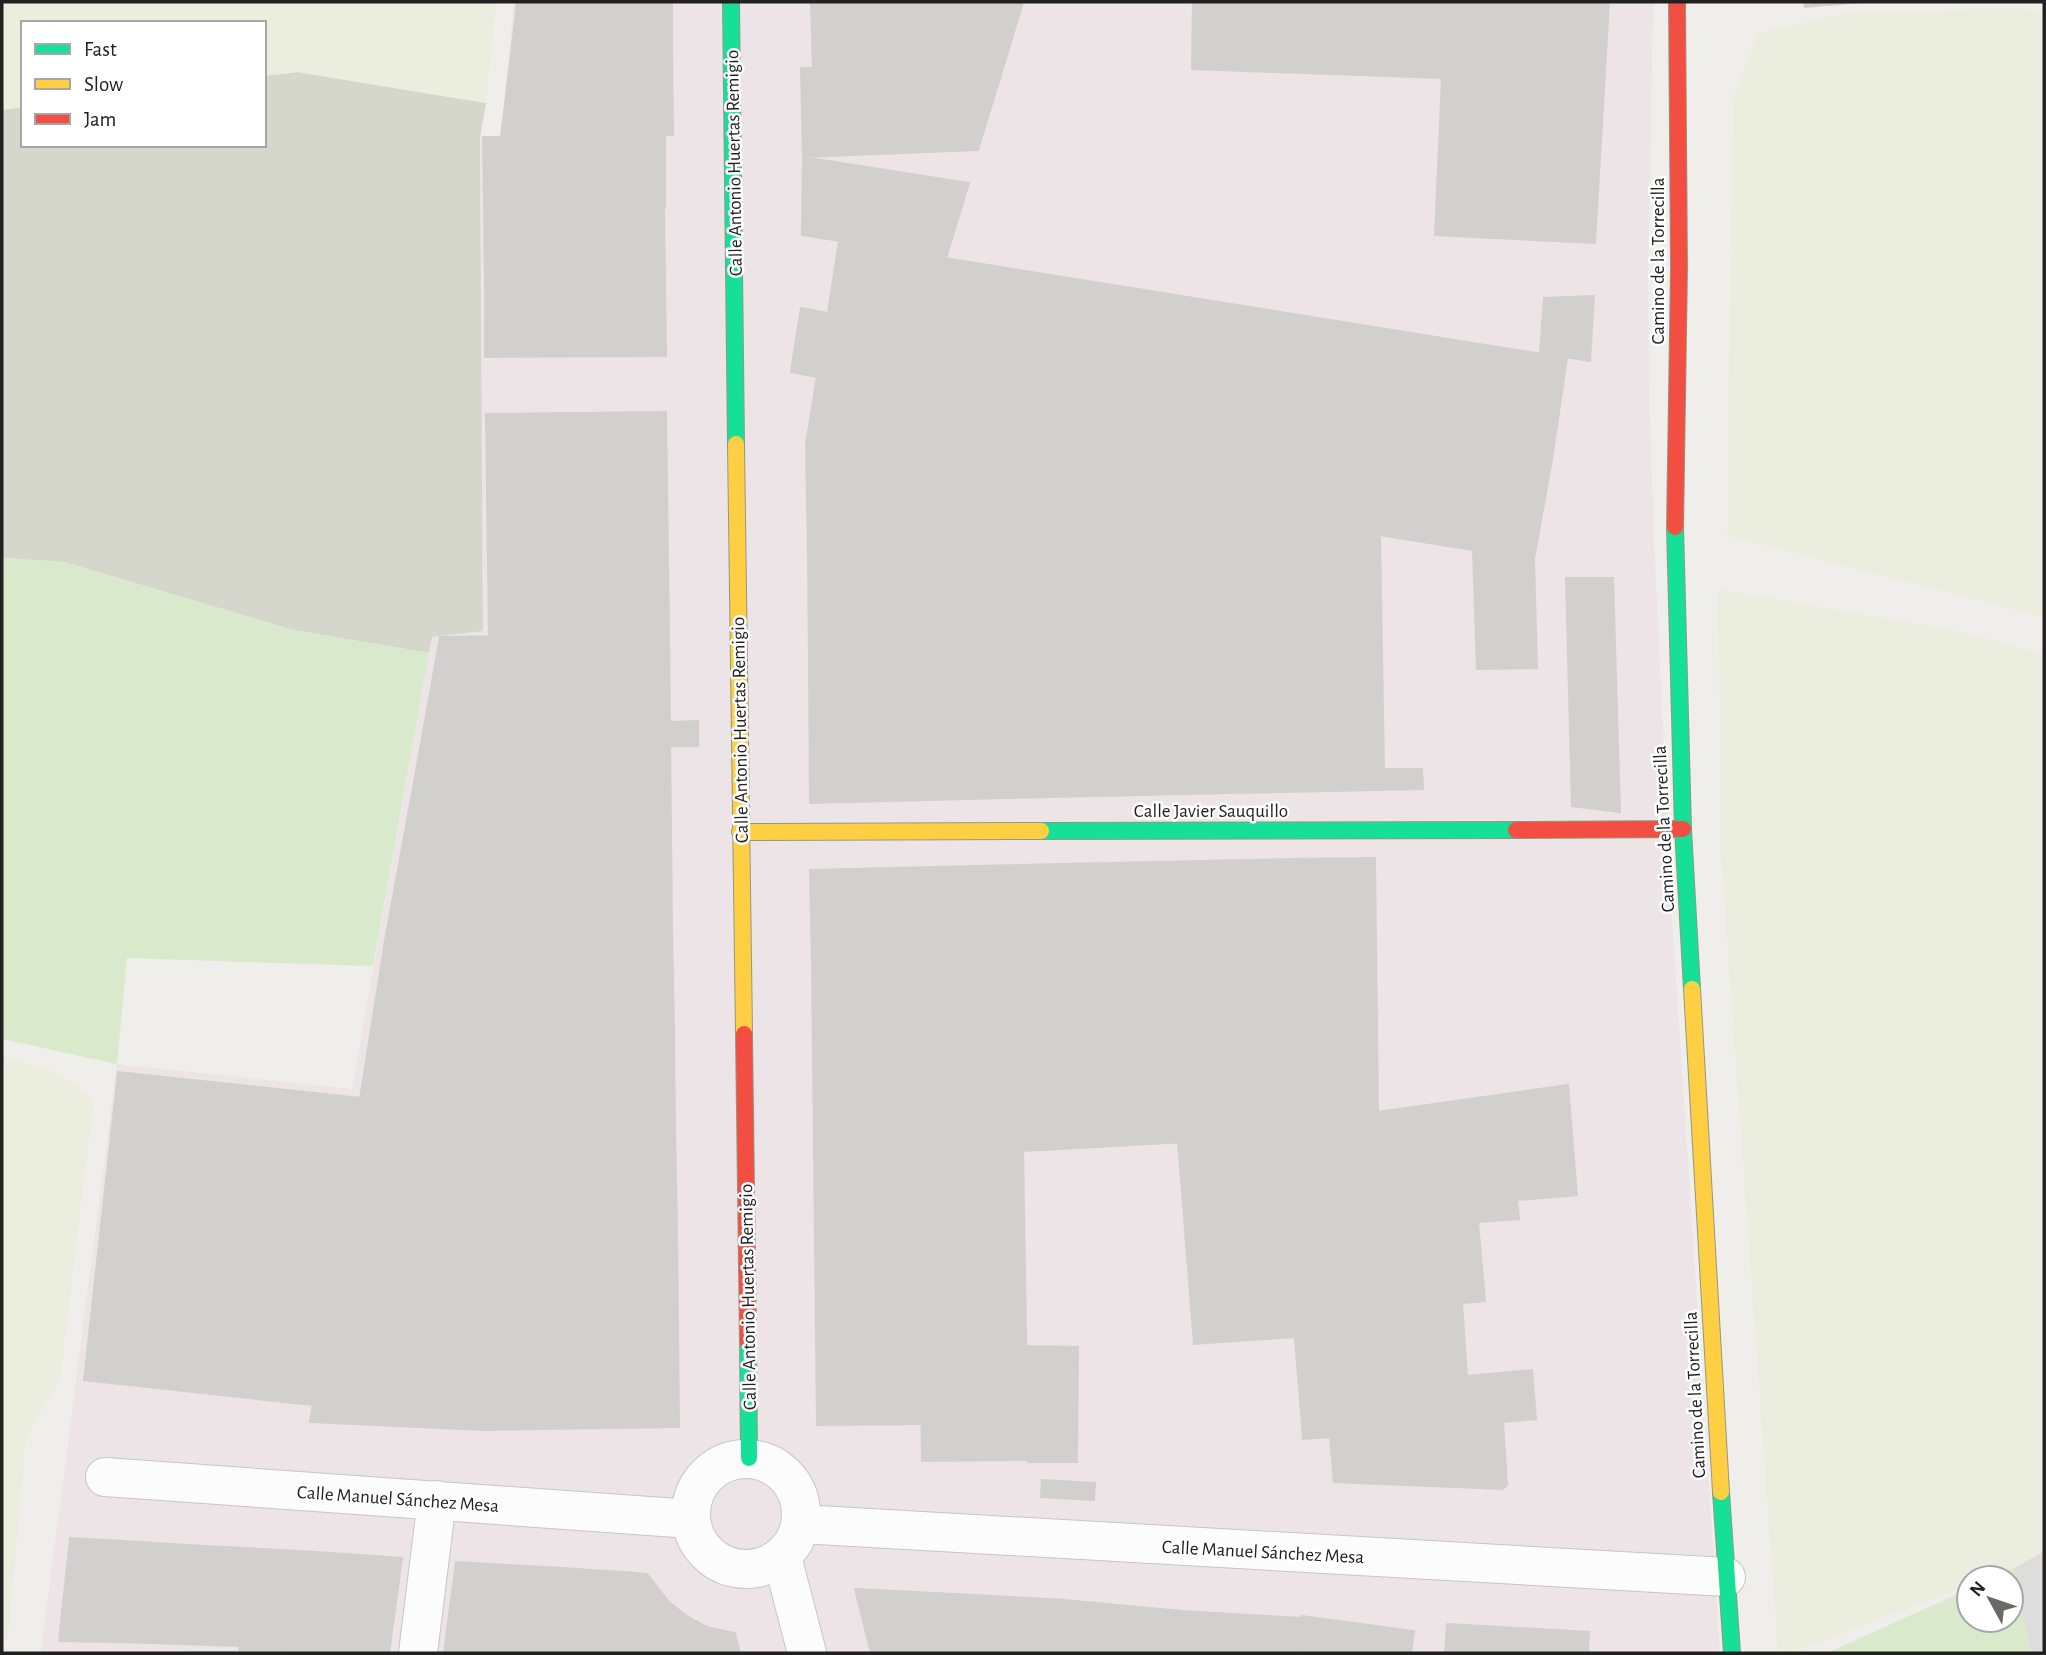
<svg xmlns="http://www.w3.org/2000/svg" width="2046" height="1655" font-family="'Alegreya Sans',sans-serif">
	<style>
		.residential { fill: #dedddb }
		.industrial { fill: #ece4e7 }
		.construction { fill: #d6d7cc }
		.farmland { fill: #ebeede }
		.grass { fill: #d8eacb }
		.building { fill: #d2d0cd; stroke: #d2d0cb; stroke-width: 2 }
		.lines { fill: none; stroke-linecap: round; stroke-linejoin: round }
		.street-casing { stroke: #c6c6c4; stroke-width: 40 }
		.fast-casing { stroke: #949883; stroke-width: 18 }
		.slow-casing { stroke: #949883; stroke-width: 18 }
		.jam-casing { stroke: #949883; stroke-width: 18 }
		.street { stroke: #fdfcfc; stroke-width: 38 }
		.fast { stroke: #16e098; stroke-width: 16 }
		.slow { stroke: #ffcf43; stroke-width: 16 }
		.jam { stroke: #f24e42; stroke-width: 16 }
		.labels { text-anchor: middle; stroke-width: 5; stroke-linejoin: round; paint-order: stroke }
		.street-label { font-size: 19px; fill: #212121; stroke: #fff }
	</style>
	<rect width="100%" height="100%" fill="#efeeea"/>
	<path class="residential" d="M 2044,1551 L 2044,1653 L 2030,1653 L 2014,1568 Z"/>
	<path class="industrial" d="M 514,2 L 1653,2 L 1648,273 L 1649,405 L 1655,562 L 1672,919 L 1720,1653 L 32,1653 L 41,1652 L 117,1064 L 352,1089 L 432,637 L 483,630 L 480,138 L 501,138 Z"/>
	<path class="construction" d="M 297,72 L 486,103 L 480,138 L 483,631 L 432,637 L 429,653 L 293,630 L 64,562 L 2,558 L 2,110 L 23,107 L 23,145 L 264,145 L 264,76 Z"/>
	<path class="farmland" d="M 2,2 L 496,2 L 486,103 L 297,72 L 264,76 L 264,23 L 23,23 L 23,107 L 2,110 Z
		M 2008,8 L 2044,11 L 2044,617 L 1727,536 L 1733,98 L 1758,33 L 1842,14 Z
		M 1718,589 L 1958,631 L 2044,654 L 2044,1551 L 2014,1568 L 1988,1578 L 1969,1578 L 1969,1585 L 1791,1653 L 1778,1653 L 1721,856 Z
		M 2,1056 L 58,1073 L 94,1099 L 60,1379 L 26,1438 L 8,1639 L 2,1639 Z"/>
	<path class="grass" d="M 2,558 L 64,562 L 293,630 L 429,653 L 373,966 L 127,958 L 117,1064 L 2,1039 Z
		M 2014,1568 L 2030,1653 L 1827,1653 L 1969,1589 L 1969,1620 L 2011,1620 L 2011,1578 L 1992,1578 Z"/>
	<path class="building" d="M 517,2 L 672,2 L 672,53 L 511,55 Z
		M 811,2 L 1023,2 L 1004,65 L 813,69 Z
		M 1193,2 L 1609,2 L 1595,243 L 1435,235 L 1442,78 L 1192,69 Z
		M 1804,2 L 1860,2 L 1805,7 Z
		M 672,53 L 673,135 L 501,136 L 511,55 Z
		M 1004,65 L 978,150 L 803,157 L 801,68 Z
		M 665,135 L 665,207 L 484,210 L 483,137 Z
		M 803,157 L 969,183 L 946,258 L 802,235 Z
		M 664,207 L 665,282 L 485,284 L 484,210 Z
		M 839,241 L 1567,358 L 1552,459 L 796,339 L 801,308 L 828,313 Z
		M 665,282 L 666,356 L 485,357 L 485,284 Z
		M 1594,296 L 1590,361 L 1540,353 L 1544,298 Z
		M 796,339 L 1552,459 L 1534,559 L 1537,668 L 1477,669 L 1473,550 L 806,444 L 817,377 L 791,372 Z
		M 666,412 L 667,486 L 487,488 L 486,414 Z
		M 806,444 L 1049,482 L 1049,553 L 808,554 Z
		M 1049,482 L 1139,497 L 1142,795 L 1050,797 Z
		M 667,486 L 668,560 L 488,562 L 487,488 Z
		M 1139,497 L 1225,510 L 1231,793 L 1142,795 Z
		M 1225,510 L 1380,535 L 1384,769 L 1422,769 L 1423,789 L 1231,793 Z
		M 1049,553 L 1050,661 L 809,663 L 808,554 Z
		M 668,560 L 669,634 L 489,636 L 488,562 Z
		M 1566,578 L 1613,578 L 1620,812 L 1572,806 Z
		M 669,634 L 670,734 L 422,738 L 440,637 Z
		M 1050,661 L 1050,797 L 810,803 L 809,663 Z
		M 698,721 L 698,746 L 670,746 L 670,722 Z
		M 670,734 L 671,833 L 404,837 L 422,738 Z
		M 671,833 L 672,932 L 386,935 L 404,837 Z
		M 1375,858 L 1378,1112 L 1295,1129 L 1291,859 Z
		M 1291,859 L 1295,1129 L 1249,1139 L 1204,1141 L 1200,861 Z
		M 1200,861 L 1204,1141 L 1114,1146 L 1110,863 Z
		M 1110,863 L 1114,1146 L 1023,1151 L 1019,865 Z
		M 1019,865 L 1021,958 L 812,963 L 810,870 Z
		M 672,932 L 674,1031 L 370,1036 L 386,935 Z
		M 1021,958 L 1023,1051 L 813,1056 L 812,963 Z
		M 674,1031 L 675,1130 L 354,1136 L 370,1036 Z
		M 1023,1051 L 1025,1147 L 814,1149 L 813,1056 Z
		M 118,1072 L 360,1098 L 312,1405 L 84,1380 Z
		M 1568,1085 L 1577,1195 L 1517,1200 L 1519,1219 L 1478,1222 L 1485,1301 L 1462,1303 L 1467,1376 L 1532,1370 L 1536,1419 L 1503,1422 L 1507,1485 L 1503,1489 L 1334,1482 L 1330,1437 L 1303,1439 L 1295,1337 L 1194,1344 L 1178,1142 L 1249,1139 L 1378,1112 Z
		M 675,1130 L 677,1229 L 339,1233 L 354,1136 Z
		M 1023,1147 L 1028,1460 L 922,1461 L 918,1148 Z
		M 918,1148 L 922,1424 L 817,1425 L 814,1149 Z
		M 677,1229 L 678,1328 L 481,1332 L 480,1232 Z
		M 410,1232 L 397,1426 L 310,1422 L 339,1233 Z
		M 410,1232 L 480,1232 L 482,1430 L 397,1426 Z
		M 678,1328 L 679,1427 L 482,1430 L 481,1332 Z
		M 1026,1346 L 1078,1347 L 1077,1462 L 1028,1462 Z
		M 1042,1480 L 1095,1483 L 1094,1500 L 1041,1497 Z
		M 70,1538 L 124,1541 L 120,1642 L 59,1641 Z
		M 124,1541 L 186,1545 L 180,1644 L 120,1642 Z
		M 186,1545 L 245,1548 L 240,1646 L 180,1644 Z
		M 245,1548 L 316,1552 L 304,1651 L 239,1652 Z
		M 316,1552 L 402,1558 L 389,1653 L 304,1653 Z
		M 456,1562 L 546,1567 L 536,1653 L 444,1653 Z
		M 546,1567 L 636,1573 L 627,1653 L 536,1653 Z
		M 636,1573 L 647,1574 L 669,1602 L 688,1617 L 707,1627 L 735,1633 L 740,1653 L 627,1653 Z
		M 855,1589 L 974,1595 L 988,1653 L 871,1653 Z
		M 974,1595 L 1064,1600 L 1061,1653 L 988,1653 Z
		M 1064,1600 L 1181,1611 L 1176,1653 L 1061,1653 Z
		M 1181,1611 L 1302,1618 L 1297,1653 L 1176,1653 Z
		M 1302,1616 L 1414,1631 L 1411,1653 L 1297,1653 Z
		M 1447,1624 L 1589,1632 L 1588,1653 L 1445,1653 Z
		M 304,1651 L 304,1653 L 185,1652 L 239,1652 Z"/>
	<g class="lines">
		<defs>
			<path id="street" d="M691 1514a55 55 0 1 1 110 0a55 55 0 1 1-110 0Z
				M 105,1477 L 691,1519
				M 801,1524 L 1726,1577
				M 782,1557 L 807,1653
				M 418,1653 L 437,1500"/>
			<path id="fast" d="M 731,2 L 736,444
				M 1675,527 L 1683,829 L 1692,989
				M 1041,831 L 1516,830
				M 748,1342 L 749,1458
				M 1721,1492 L 1732,1653"/>
			<path id="slow" d="M 736,444 L 744,1034
				M 740,832 L 1041,831
				M 1692,989 L 1721,1492"/>
			<path id="jam" d="M 1675,527 L 1679,268 L 1677,2
				M 1516,830 L 1683,829
				M 744,1034 L 748,1342"/>
		</defs>
		<use href="#street" class="street-casing"/>
		<use href="#fast" class="fast-casing"/>
		<use href="#slow" class="slow-casing"/>
		<use href="#jam" class="jam-casing"/>
		<use href="#street" class="street"/>
		<use href="#fast" class="fast"/>
		<use href="#slow" class="slow"/>
		<use href="#jam" class="jam"/>
	</g>
	<g class="labels">
		<g class="street-label">
			<text transform="translate(733 163) rotate(-91)" y="7">Calle Antonio Huertas Remigio</text>
			<text transform="translate(1657 261) rotate(-90)" y="7">Camino de la Torrecilla</text>
			<text transform="translate(739 730) rotate(-91)" y="7">Calle Antonio Huertas Remigio</text>
			<text x="1211" y="817">Calle Javier Sauquillo</text>
			<text transform="translate(1663 829) rotate(-93)" y="7">Camino de la Torrecilla</text>
			<text transform="translate(747 1297) rotate(-91)" y="7">Calle Antonio Huertas Remigio</text>
			<text transform="translate(1694 1395) rotate(-93)" y="7">Camino de la Torrecilla</text>
			<text transform="translate(398 1498) rotate(4)" y="7">Calle Manuel Sánchez Mesa</text>
			<text transform="translate(1263 1551) rotate(3)" y="7">Calle Manuel Sánchez Mesa</text>
		</g>
	</g>
	<rect width="2046" height="1655" fill="none" stroke="#212121" stroke-width="7"/>
	<rect x="21" y="21" width="245" height="126" fill="#ffffff" stroke="#a6a6a6" stroke-width="2"/>
	<rect x="35" y="44" width="35" height="10" fill="#16e098" stroke="#a6a6a6" stroke-width="2"/>
	<text x="84" y="56" font-size="21" fill="#212121">Fast</text>
	<rect x="35" y="79" width="35" height="10" fill="#ffcf43" stroke="#a6a6a6" stroke-width="2"/>
	<text x="84" y="91" font-size="21" fill="#212121">Slow</text>
	<rect x="35" y="114" width="35" height="10" fill="#f24e42" stroke="#a6a6a6" stroke-width="2"/>
	<text x="84" y="126" font-size="21" fill="#212121">Jam</text>
	<g transform="translate(1990 1599) rotate(310)"><circle r="33" fill="#ffffff" stroke="#a6a6a6" stroke-width="2"/>
	<path d="M0-5L12 26L0 18L-12 26Z" fill="#696967"/>
	<text y="-10" font-size="19" font-weight="bold" text-anchor="middle" fill="#212121">N</text>
	</g>
</svg>
